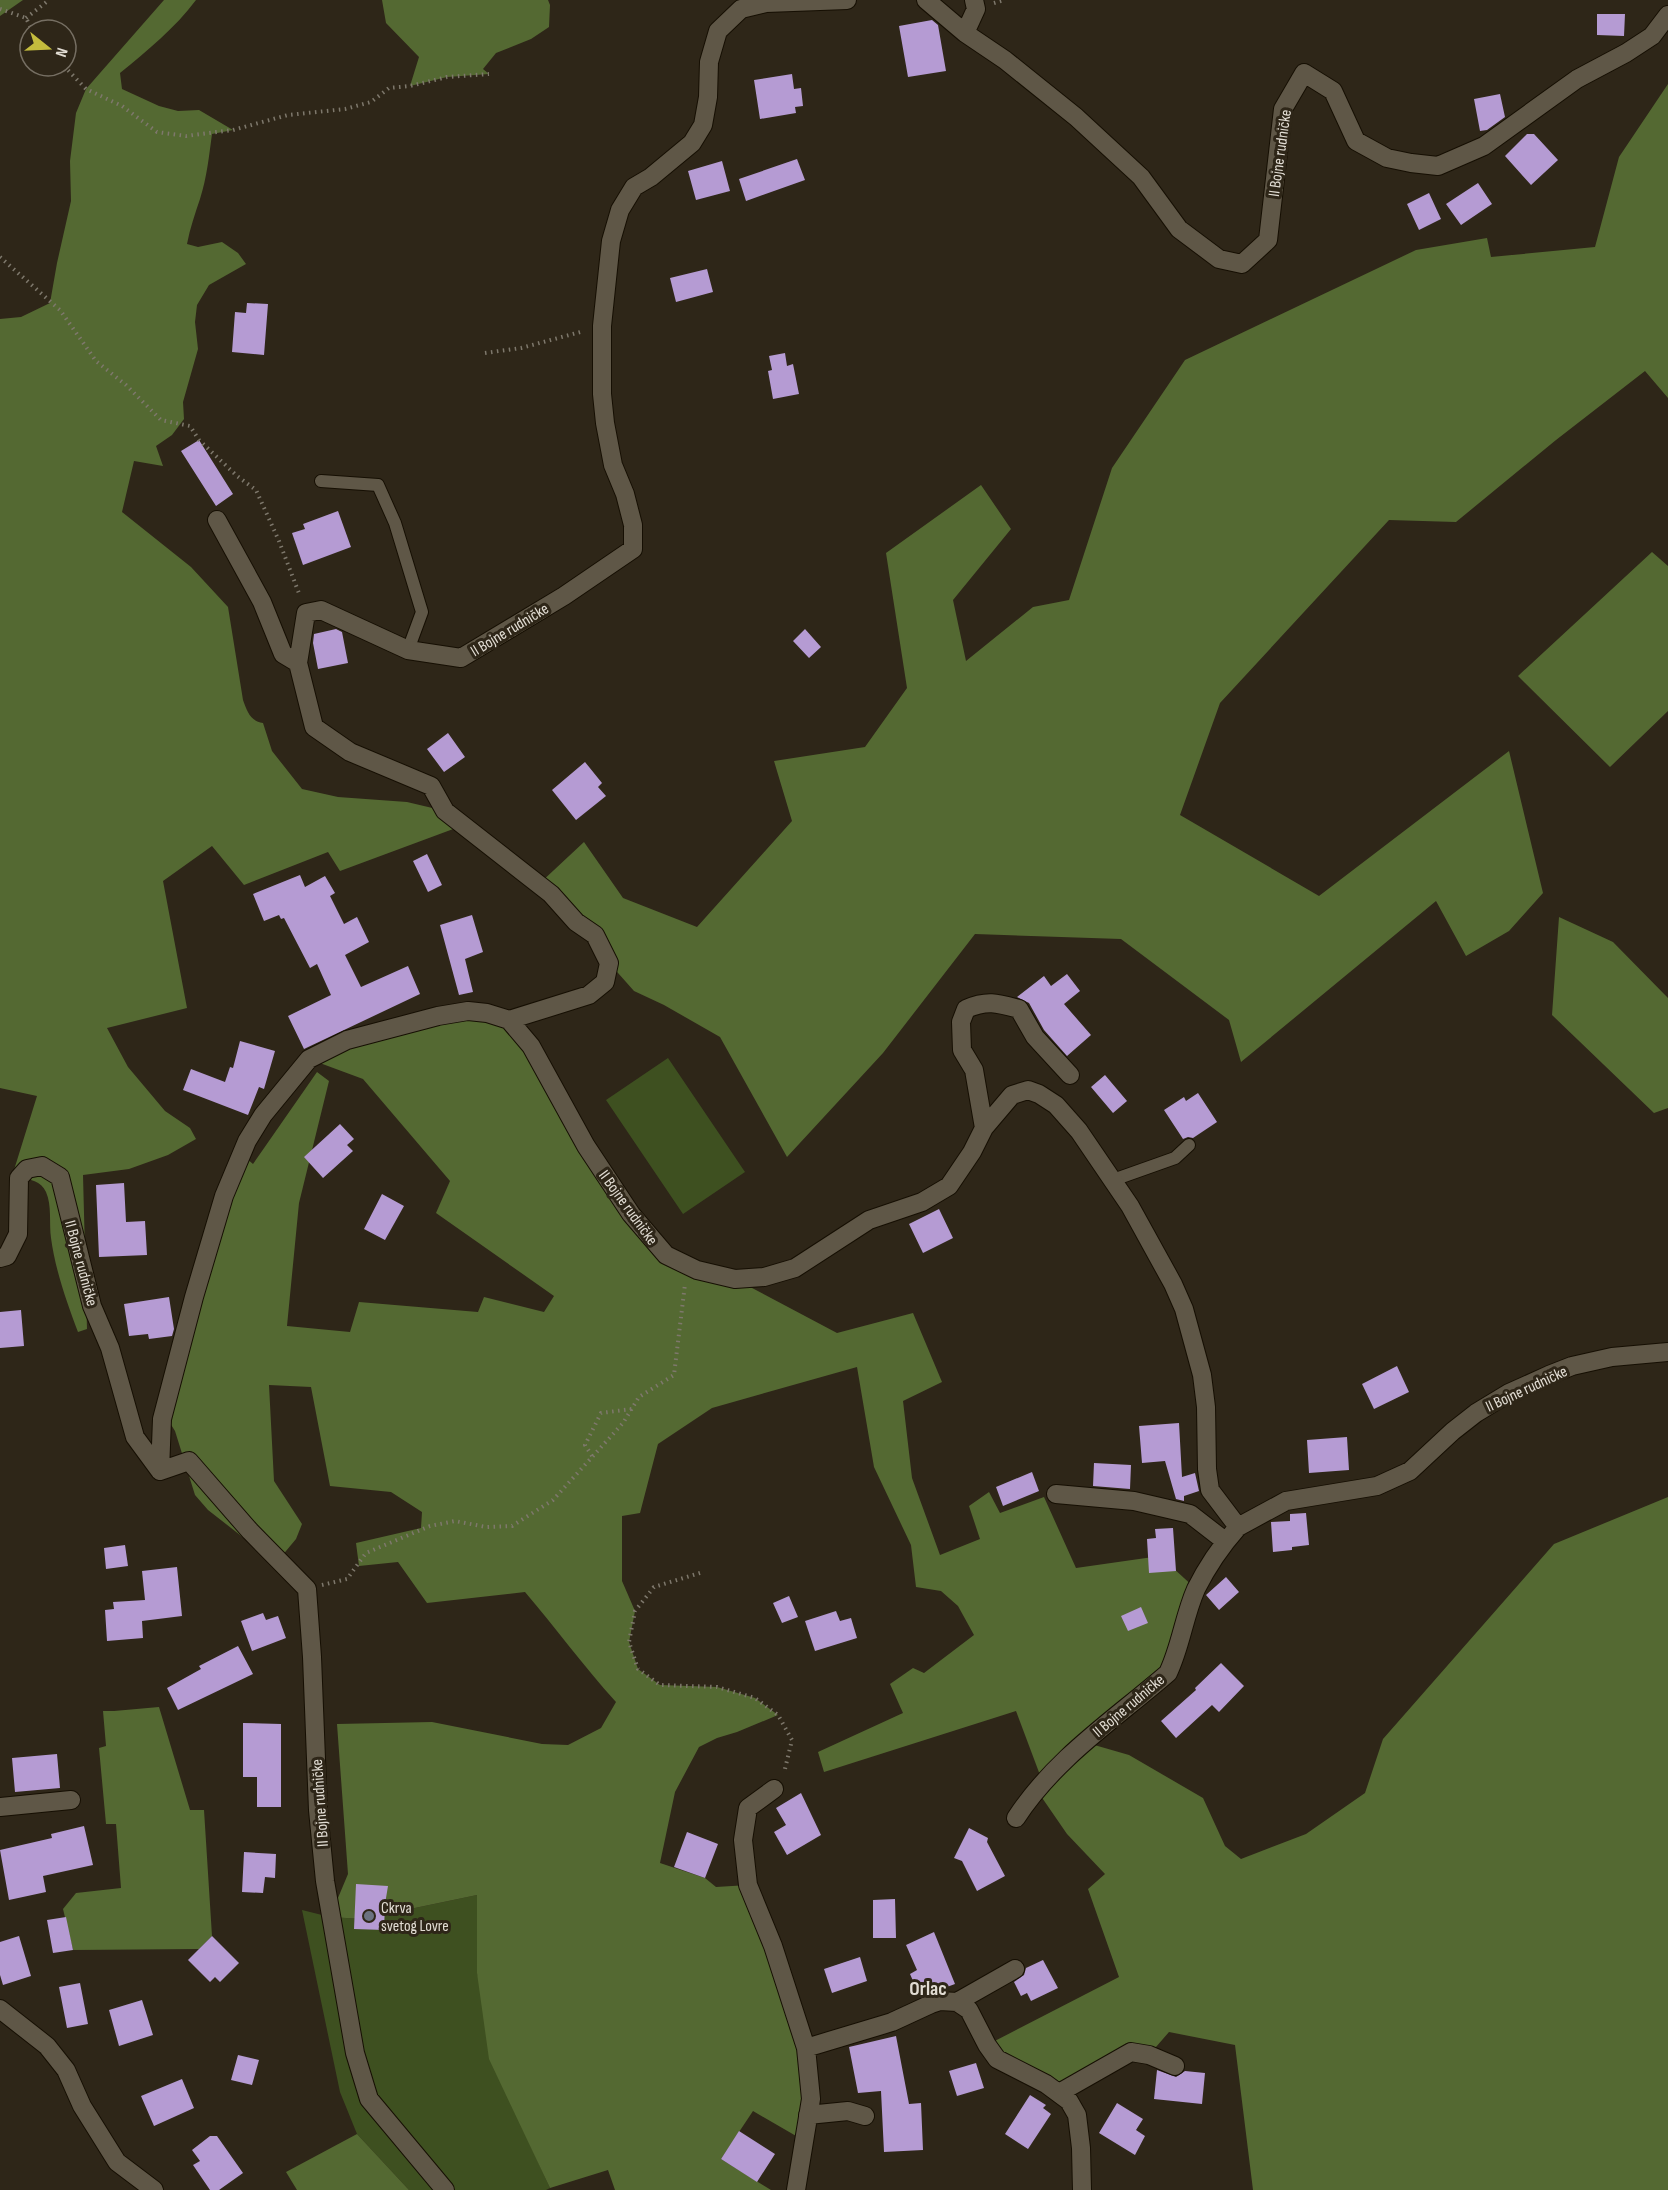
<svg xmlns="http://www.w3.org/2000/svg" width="1668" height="2190" viewBox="0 0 1668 2190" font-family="'Sofia Sans Condensed',sans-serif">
<rect width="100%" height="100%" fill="#2e2618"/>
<path fill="#3e5020" d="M668,1058L745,1172L683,1214L606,1100Z
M477,1895V1973L522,2127L550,2188L546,2190H409L357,2134L340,2092L302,1910L330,1917L362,1919Z"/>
<path fill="#546932" d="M0,0H23L0,16Z
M164,0H196C175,28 147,51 120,73L122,89L159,106L178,111L199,110L233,130L212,134C209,156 207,177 200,199C195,214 190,228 187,244L198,247L222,242L238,253L246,264L209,285L197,305L195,322L198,349L183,402L184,419L172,435L156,446L163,466L134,461L122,512L191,567L228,607L243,700C247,711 250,721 263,723L272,751L302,789L338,797L407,802L445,811L464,825L340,871L328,852L244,885L212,846L163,881L187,1008L107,1028L128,1067L165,1111L190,1128L196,1139L168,1155L129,1169L83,1175L87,1329L78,1332C67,1303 55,1269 51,1238C49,1224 52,1205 46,1192C41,1181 30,1179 19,1178L9,1186L37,1096L0,1088V319L21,317L50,303L57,263L71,201L70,161L76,113L86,89Z
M382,0H548L550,5L549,27L531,39L496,53L483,69L489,74L447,77L410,86L419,57L386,23Z
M1668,84V398L1645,371L1556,440L1456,522L1389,520L1220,703L1180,815L1319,896L1509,751L1543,893L1509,931L1466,956L1436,901L1241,1062L1229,1020L1121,939L975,934L883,1053L787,1157L720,1037L664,1005L634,991L539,884L584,842L623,898L697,927L792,821L774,761L865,747L907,688L886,553L981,485L1011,529L953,600L966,661L1033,607L1069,600L1112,468L1185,360L1416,250L1487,238L1491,257L1595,247L1619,157Z
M1652,552L1668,566V711L1610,767L1518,676Z
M1559,917L1613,942L1668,998V1108L1654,1113L1552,1015Z
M436,1011L504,1019L651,1238L735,1279L837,1333L913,1313L942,1382L903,1401L912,1478L940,1555L980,1539L969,1506L989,1492L1000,1513L1044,1497L1076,1568L1160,1556L1196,1589L1176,1656L1084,1742L1129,1755L1203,1798L1225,1846L1241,1859L1306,1834L1365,1793L1383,1739L1554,1544L1668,1497V2190H1253L1235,2045L1169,2032L1149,2055L1131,2052L1059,2093L987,2045L1119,1977L1088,1889L1105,1874L1067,1834L1036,1789L1043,1783L1016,1711L824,1772L818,1752L903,1713L890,1684L913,1668L924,1673L974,1635L958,1606L941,1591L916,1587L911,1545L874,1467L857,1367L712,1408L658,1444L640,1513L622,1516V1581L635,1611L629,1642L638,1669L660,1685L717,1687L755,1698L778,1715L737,1732L717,1738L699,1747L675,1792L660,1863L705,1878L716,1887L748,1885L806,2048L803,2140L753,2111L721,2159L771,2190H615L608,2170L550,2188L489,2059L477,1973V1895L362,1919L330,1917L348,1874L337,1724L432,1722L542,1744L568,1745L601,1728L616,1702C584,1667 556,1628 525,1592L427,1603L398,1562L359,1566L356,1543L421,1528L422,1512L391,1492L330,1486L311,1387L269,1385L274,1481L302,1524L296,1539L276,1563L208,1510L195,1495L175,1431L158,1404L239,1152L253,1164L317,1072L329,1081L299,1203L287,1326L350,1332L359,1302L478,1312L484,1297L544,1312L554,1296L436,1213L450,1181L363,1079L309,1059Z
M159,1707L190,1810H204L212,1936L199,1949L73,1950L63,1909L76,1893L121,1888L116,1824H106L99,1748L106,1746L103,1711H114Z
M357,2134L409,2190H297L286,2172Z"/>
<path fill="#b59bd3" d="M1597,14H1625L1624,36L1597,35Z
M932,20L938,25L946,71L908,77L899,26Z
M792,74L794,89L801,88L803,106L795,107L796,113L760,119L754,80Z
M1500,94L1505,117L1487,130L1480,131L1474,99Z
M1527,134H1534L1558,160L1531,185L1505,156Z
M797,159L805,180L746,201L739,179Z
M722,161L730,191L696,200L688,171Z
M1478,183L1492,204L1461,225L1446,204Z
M1429,193L1441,219L1419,230L1407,204Z
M707,269L713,292L676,302L670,278Z
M247,303L268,304L264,355L232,352L235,312L246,313Z
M785,353L787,366L793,364L799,394L773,399L768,371L772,370L769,356Z
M199,440L233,494L216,506L181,451Z
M338,511L351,547L303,565L292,533L305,529L303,524Z
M336,629L342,632L348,663L318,669L313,643L314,634Z
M805,629L821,647L809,658L793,641Z
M448,733L465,757L444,772L427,749Z
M585,762L602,783L598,787L606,796L576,820L552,790Z
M427,854L442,885L428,892L413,861Z
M300,875L305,887L325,876L335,893L330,896L344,924L357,917L369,942L345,955L361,987L408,966L420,994L304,1049L288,1016L331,995L317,964L310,968L284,918L281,919L279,915L264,921L253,894Z
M472,915L483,952L465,959L473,992L459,995L440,925Z
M1067,974L1080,991L1064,1004L1091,1035L1067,1056L1044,1030L1029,1003L1017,997L1044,976L1051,986Z
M240,1041L275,1051L264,1089L259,1087L248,1115L183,1090L191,1069L225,1082L230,1067L233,1068Z
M1105,1075L1127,1101L1113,1113L1091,1087Z
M1198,1093L1217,1122L1193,1138L1188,1137L1183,1139L1164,1110L1184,1097L1186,1101Z
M340,1124L354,1139L347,1145L353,1151L323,1178L304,1157Z
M124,1183L126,1222L145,1221L147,1255L99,1257L96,1185Z
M382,1194L404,1206L385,1240L364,1229Z
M939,1209L953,1238L923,1253L909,1224Z
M169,1297L174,1329L172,1336L149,1339L148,1334L129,1336L124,1304Z
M21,1310L24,1346L0,1348V1312Z
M1397,1366L1409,1392L1374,1409L1362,1384Z
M1179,1423L1182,1477L1195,1473L1199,1491L1184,1496V1501L1176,1499L1165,1461L1142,1463L1139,1426Z
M1347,1437L1349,1470L1309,1473L1307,1440Z
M1094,1463L1131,1465L1130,1489L1093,1486Z
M1032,1472L1039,1491L1003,1506L996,1487Z
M1306,1513L1309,1545L1292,1547V1550L1273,1552L1271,1522L1290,1521V1514Z
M1173,1528L1176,1571L1149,1573L1147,1539L1156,1538L1155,1529Z
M125,1545L128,1566L106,1569L104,1548Z
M177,1567L182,1616L142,1621L143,1638L107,1641L105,1610L114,1609L113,1602L145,1600L142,1571Z
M1226,1577L1239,1592L1219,1610L1206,1595Z
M789,1596L798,1617L782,1623L773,1603Z
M1141,1607L1148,1623L1128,1631L1121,1616Z
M836,1611L840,1621L851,1618L857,1638L815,1651L805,1621Z
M263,1613L266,1620L278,1616L286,1638L252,1651L241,1621Z
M238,1646L253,1674L178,1710L167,1688L201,1669L199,1666Z
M1221,1663L1244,1686L1219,1712L1212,1705L1176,1738L1161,1721L1196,1690L1195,1688Z
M243,1723L281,1724V1807H257V1777H243Z
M57,1754L60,1788L15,1792L12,1758Z
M801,1793L821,1835L787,1855L774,1832L786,1825L776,1808Z
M84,1826L93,1865L43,1876L46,1892L9,1900L0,1850L52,1838L51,1834Z
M969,1828L988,1838L987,1842L1005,1876L977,1891L962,1861L954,1858Z
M687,1832L718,1844L705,1878L674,1867Z
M244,1852L276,1854L275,1878L265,1877L263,1893L242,1892Z
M356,1884L388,1886L385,1904L384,1930L354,1929Z
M895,1899L896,1938H873V1900Z
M66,1917L73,1950L53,1953L47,1920Z
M934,1932L955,1984L920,1997L910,1974L917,1970L906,1945Z
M19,1936L31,1976L3,1985L0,1975V1942Z
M212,1936L239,1963L220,1982L215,1977L210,1982L188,1960Z
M860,1957L867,1981L832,1993L824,1969Z
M1043,1960L1058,1988L1031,2001L1027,1993L1021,1996L1014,1982L1024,1975L1026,1968Z
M80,1983L88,2024L67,2028L59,1987Z
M142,2000L153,2035L119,2046L109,2010Z
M896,2036L909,2104L921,2103L923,2150L884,2152L881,2091L858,2093L849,2047Z
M238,2055L259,2060L252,2085L231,2080Z
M976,2063L984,2088L957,2096L949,2071Z
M1157,2070L1176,2077L1185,2071L1205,2073L1202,2104L1154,2099Z
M182,2079L194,2108L154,2126L141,2096Z
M1030,2095L1046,2105L1043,2108L1051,2114L1028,2149L1005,2134Z
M1117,2103L1143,2119L1136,2130L1145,2136L1135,2155L1099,2133Z
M739,2131L775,2154L757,2182L721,2159Z
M210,2136H217L243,2173L219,2190H210L193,2165L200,2161L192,2150Z"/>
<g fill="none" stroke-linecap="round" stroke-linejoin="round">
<defs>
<path id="lane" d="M321,481L378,485L395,523L422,612L408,650
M1113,1180L1175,1158L1189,1145"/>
<path id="street" d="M926,0L965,33L1005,60L1076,117L1141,177L1179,229L1219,259L1242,264L1268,240L1283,109L1304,73L1333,91L1356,141L1387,158L1411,163L1438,166L1484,146L1577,79L1626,53L1652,36L1668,15
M965,33L976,9L974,0
M217,520L262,602L283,654L298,663
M509,1020L589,995L605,982L609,963L595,935L576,922L551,894L445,811L431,786L350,752L314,727L298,663L306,613L321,610L408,650L461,658L564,596L633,549V525L625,494L613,465L605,423L602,394V326L611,241L620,210L634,187L651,177L692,143L703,125L708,97L709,62L718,31L741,9L766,3L847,0
M984,1128L974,1070L962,1050L961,1022L966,1009C987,1000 997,1003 1019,1009L1035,1037L1070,1075
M0,1258L7,1256L18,1234L19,1178L27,1169L42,1166L60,1177L92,1306L110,1348L135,1437L160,1471L162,1419L194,1297L224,1196L247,1141L263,1115L309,1059L347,1040L438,1016L468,1011L487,1013L509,1020L531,1046L586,1146L631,1214L666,1255L697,1270L735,1279L764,1277L795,1268L869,1220L922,1202L949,1186L972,1152L984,1128L1012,1095L1028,1090L1039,1094L1056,1105L1079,1131L1130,1206L1173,1284L1184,1309L1202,1375L1206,1407L1207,1469L1210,1490L1238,1527C1222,1545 1207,1567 1196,1589C1184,1616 1181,1646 1168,1673C1115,1719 1055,1758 1016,1818
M160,1471L189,1461L250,1531L307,1589L312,1657L318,1810L325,1881L355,2053L369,2099L445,2190
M1056,1494L1134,1501L1190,1514L1225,1541
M1238,1527L1286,1501L1377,1486L1410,1471L1453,1431L1476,1413L1509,1393L1549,1375L1572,1366L1612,1357L1668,1352
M774,1789L748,1808L743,1840L748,1885L773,1946L806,2048
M0,1807L71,1800
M957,2002L1015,1969
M0,2009L47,2046L66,2070L82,2106L117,2162L154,2190
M1059,2093L1131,2052L1149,2055L1175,2066
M808,2115L848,2111L865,2116
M796,2190L811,2099L806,2048L892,2022L931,2004L940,2001L957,2002L969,2010L987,2045L997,2059L1046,2084L1069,2101L1077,2115L1081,2148L1082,2190"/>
</defs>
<use href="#lane" stroke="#160f03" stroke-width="14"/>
<use href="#street" stroke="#160f03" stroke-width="20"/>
<path stroke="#7e786c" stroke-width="4" stroke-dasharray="1.5 4.5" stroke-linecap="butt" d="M994,3L1004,0
M0,9L26,18L32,30
M26,18L49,0
M64,66L86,89L122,106L157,132L186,136L233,130L288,115L345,109L371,102L389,88L410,86L447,77L489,74
M0,257L60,310L96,361L126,385L161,420L190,426L199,440L237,476L256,490L279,541L300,596
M485,353L521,348L584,331
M592,1456L585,1445L601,1413L632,1409
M700,1573L654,1587L635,1611L629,1642L638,1669L660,1685L717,1687L755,1698L778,1715L792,1740L784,1773
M322,1585L347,1579L366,1553L430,1526L455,1521L486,1527L512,1526L553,1500L623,1423L639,1397L674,1375L685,1284"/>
<use href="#lane" stroke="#5f5747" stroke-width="12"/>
<use href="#street" stroke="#5f5747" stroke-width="18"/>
</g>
<circle fill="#6b7280" stroke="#2e2618" stroke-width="2" cx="369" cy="1916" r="6"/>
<g text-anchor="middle" stroke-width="6" stroke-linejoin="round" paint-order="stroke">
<g font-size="16" fill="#e2ddd4" stroke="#2e2618">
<text transform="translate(1279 153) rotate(-82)" y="6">II Bojne rudničke</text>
<text transform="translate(509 629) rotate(-31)" y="6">II Bojne rudničke</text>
<text transform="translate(629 1207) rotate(54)" y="6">II Bojne rudničke</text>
<text transform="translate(82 1263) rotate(75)" y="6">II Bojne rudničke</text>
<text transform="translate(1526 1388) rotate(-25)" y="6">II Bojne rudničke</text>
<text transform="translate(1128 1705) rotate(-40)" y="6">II Bojne rudničke</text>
<text transform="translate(319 1803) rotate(-94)" y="6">II Bojne rudničke</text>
</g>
<g font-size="16" fill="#e2ddd4" stroke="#2e2618" text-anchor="start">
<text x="381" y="1913">Ckrva<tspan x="381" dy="18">svetog Lovre</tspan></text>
</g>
<g font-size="20" font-weight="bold" fill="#e2ddd4" stroke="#2e2618">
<text x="928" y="1995">Orlac</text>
</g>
</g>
<g transform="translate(48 48) rotate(108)"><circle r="28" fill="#2e2618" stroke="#766f63" stroke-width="1.5"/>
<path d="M0-4.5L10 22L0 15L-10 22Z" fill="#c4bc3d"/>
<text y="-9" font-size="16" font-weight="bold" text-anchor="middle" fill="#e2ddd4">N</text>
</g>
</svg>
